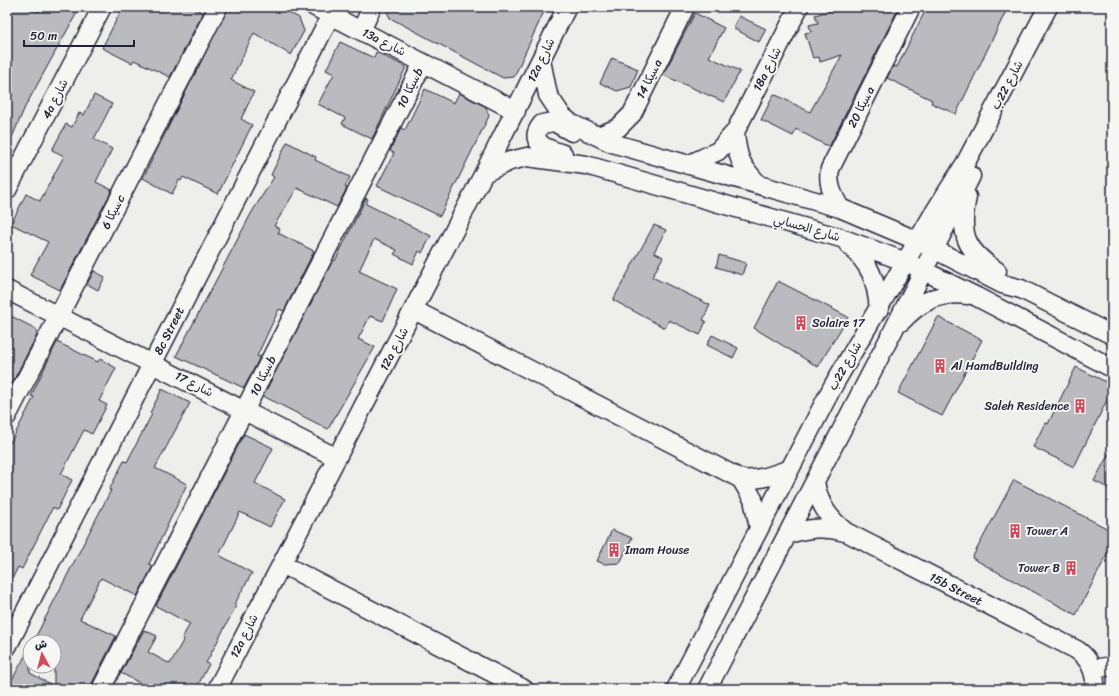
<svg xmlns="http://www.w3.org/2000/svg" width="1119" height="696" viewBox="0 0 1119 696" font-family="Sriracha,'Playpen Sans Arabic',sans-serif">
<rect width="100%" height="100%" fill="#eeeeeb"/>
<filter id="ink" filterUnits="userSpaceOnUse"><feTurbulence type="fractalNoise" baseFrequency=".025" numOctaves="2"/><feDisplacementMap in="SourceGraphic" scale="8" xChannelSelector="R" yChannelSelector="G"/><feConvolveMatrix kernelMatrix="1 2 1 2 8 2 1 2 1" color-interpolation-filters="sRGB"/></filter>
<g filter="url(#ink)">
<path fill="#bbbbbf" stroke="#22223b" d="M7,7H28L39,12L41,7H80L25,107L7,149Z
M123,7H192L203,13L170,77L134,60L132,63L102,48Z
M228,7H279L299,18L304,31L291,55L254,33L231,80L254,92L241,119L252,125L218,194L183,177L181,181L179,180L172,194L143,178Z
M385,7H546L514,77L503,78L390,18Z
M843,7H899L829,147L796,129L793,136L761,120L774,94L810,112L842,55L820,62L819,57L813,58L805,33L811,32L809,25L818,23L815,15Z
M927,7H1008L956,114L931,103L932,100L887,78L893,66L897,67Z
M695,13L724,28L709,57L740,71L724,102L663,75Z
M739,16L766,29L759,42L733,28Z
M340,42L374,58L376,52L406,67L372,139L342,124L345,118L318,104L334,74L326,70Z
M612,58L638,69L631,87L617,91L600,83Z
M425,89L454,103L459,93L486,107L489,116L440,216L377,186L394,153L390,151L401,128L405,130Z
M94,95L112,104L94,139L112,149L96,182L112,190L60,290L30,275L48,242L11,224L26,194L40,201L64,156L52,150L66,124L72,127L79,113L84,115Z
M287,142L316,157L315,160L350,177L345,187L347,188L337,207L297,188L274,226L280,229L278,233L314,251L284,311L279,309L257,356L260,357L244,388L176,356L252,212L274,177L271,175Z
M366,198L368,199L366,204L431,236L422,253L419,251L413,264L394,254L397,250L374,239L359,271L397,289L383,321L370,316L358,339L375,347L328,429L263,396L333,260L335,261Z
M654,225L666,230L654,252L663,257L652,277L710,305L703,320L706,321L700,335L669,320L665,328L613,300Z
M719,255L746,263L742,275L716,267Z
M94,271L105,277L98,290L87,284Z
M778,281L848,317L818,367L754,328Z
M11,316L36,329L37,335L7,393V323Z
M938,317L982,340L942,416L898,393Z
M712,335L738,348L733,358L707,345Z
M57,342L98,362L100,359L116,368L99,401L107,405L92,434L84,430L61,474L72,480L57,510L53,507L22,569L18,567L7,589V440L11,442L34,397L31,396Z
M1076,367L1112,385V390L1074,467L1033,447L1045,423L1048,424Z
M162,389L190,403L155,468L187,484L149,564L153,566L137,596L101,578L80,619L116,636L89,689H7L30,647V673L54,686V642H33L111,490H109L124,461L127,462L152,414L150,413Z
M244,434L273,448L255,483L285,499L270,527L240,512L219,555L252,573L234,605L236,606L206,663L209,664L196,689H151L121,673L144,630L157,636L148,652L170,664L184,639L182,638L190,624L156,606Z
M1112,448V490L1094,481Z
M1014,480L1112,531V545L1076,615L972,558Z
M612,530L632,538L620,563L604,564L597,561Z"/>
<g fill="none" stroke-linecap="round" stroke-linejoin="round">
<defs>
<path id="minor" d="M315,7L516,111
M361,31L372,7
M541,60L548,95L562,116L572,124L612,143L840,208L918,241L1002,284L1021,289L1112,335
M735,132C737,158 741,166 759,185
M598,136L618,128L632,114L685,7
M563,154C548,149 526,143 542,124L554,122L572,132
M688,165L718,151L735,132L799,7
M484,173L510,161L527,157L586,165L841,238L906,262L977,297L1112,368
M7,190L102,7
M967,197C959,234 965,250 997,271
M840,208C833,195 827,185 830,169L911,7
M848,244C871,265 876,279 879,309
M7,290L337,458
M414,310L741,479C759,481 773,475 790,469
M901,322C919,302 940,291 968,295
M7,416L218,7
M741,479L753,499L759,528
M815,482C819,504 828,518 846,532L1077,650C1090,659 1096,673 1095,689
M787,535C807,528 824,526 845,532
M282,564L524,689
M7,647L331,15
M1093,669L1112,666
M101,689L423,63
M217,689L484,173L567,7
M676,689L833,386L932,216L966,162L1048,7
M707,689L893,331L971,176"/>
</defs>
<use href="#minor" stroke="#22223b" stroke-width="21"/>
<use href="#minor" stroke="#f6f6f2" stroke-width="18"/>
</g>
</g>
<defs>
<symbol id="building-bare" viewBox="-9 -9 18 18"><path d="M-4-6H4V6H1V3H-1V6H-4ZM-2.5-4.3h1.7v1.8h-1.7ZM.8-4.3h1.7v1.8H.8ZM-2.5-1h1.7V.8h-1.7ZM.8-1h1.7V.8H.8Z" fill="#d1495b" stroke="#f6f6f2" stroke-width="2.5" paint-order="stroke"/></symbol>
</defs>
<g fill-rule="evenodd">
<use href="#building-bare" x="791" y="313" width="20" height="20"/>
<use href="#building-bare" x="930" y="356" width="20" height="20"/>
<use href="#building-bare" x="1070" y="396" width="20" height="20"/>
<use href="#building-bare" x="1005" y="521" width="20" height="20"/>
<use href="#building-bare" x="604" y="540" width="20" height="20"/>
<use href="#building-bare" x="1061" y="558" width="20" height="20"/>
</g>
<g text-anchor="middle" stroke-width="4" stroke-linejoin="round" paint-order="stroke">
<g font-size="12" fill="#22223b" stroke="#f6f6f2">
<text transform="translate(384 42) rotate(27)" y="4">13a شارع</text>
<text transform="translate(541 60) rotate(-64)" y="4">12a شارع</text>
<text transform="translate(767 69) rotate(-63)" y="4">18a شارع</text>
<text transform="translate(649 79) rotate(-63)" y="4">سيكا 14a</text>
<text transform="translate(1007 85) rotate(-62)" y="4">شارع 22ب</text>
<text transform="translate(410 88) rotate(-63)" y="4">سيكا 10b</text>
<text transform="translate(55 99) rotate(-63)" y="4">4a شارع</text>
<text transform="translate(861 107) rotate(-63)" y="4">سيكا 20a</text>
<text transform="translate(113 212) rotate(-63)" y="4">سيكا 6c</text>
<text transform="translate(807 228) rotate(16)" y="4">شارع الحسابي</text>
<text transform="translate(169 331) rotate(-63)" y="4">8c Street</text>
<text transform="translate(394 349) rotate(-62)" y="4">12a شارع</text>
<text transform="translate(845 366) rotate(-60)" y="4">شارع 22ب</text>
<text transform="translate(263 376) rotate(-63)" y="4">سيكا 10b</text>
<text transform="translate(194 384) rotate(27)" y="4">شارع 17</text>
<text transform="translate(956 589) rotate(27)" y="4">15b Street</text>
<text transform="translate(244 636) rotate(-63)" y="4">12a شارع</text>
</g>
<g font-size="12" fill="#22223b" stroke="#f6f6f2" text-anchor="start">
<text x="812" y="327">Solaire 17</text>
<text x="951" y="370">Al HamdBuilding</text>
<text x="1069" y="410" text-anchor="end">Saleh Residence</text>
<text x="1026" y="535">Tower A</text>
<text x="625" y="554">Imam House</text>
<text x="1060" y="572" text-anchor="end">Tower B</text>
</g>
</g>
<rect width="1119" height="696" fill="none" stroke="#f6f6f2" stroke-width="24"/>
<rect x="12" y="12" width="1095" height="672" fill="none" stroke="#22223b" stroke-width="1.5" filter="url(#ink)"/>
<g transform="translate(42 654) rotate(353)"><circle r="19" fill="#f6f6f2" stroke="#a1a1a9"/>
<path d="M0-3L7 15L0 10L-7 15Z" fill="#d1495b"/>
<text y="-6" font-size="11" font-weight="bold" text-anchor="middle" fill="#22223b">ش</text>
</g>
<path d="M24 40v6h110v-6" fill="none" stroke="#22223b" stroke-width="2"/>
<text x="30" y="40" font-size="12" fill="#22223b" stroke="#f6f6f2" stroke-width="3" paint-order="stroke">50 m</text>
</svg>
